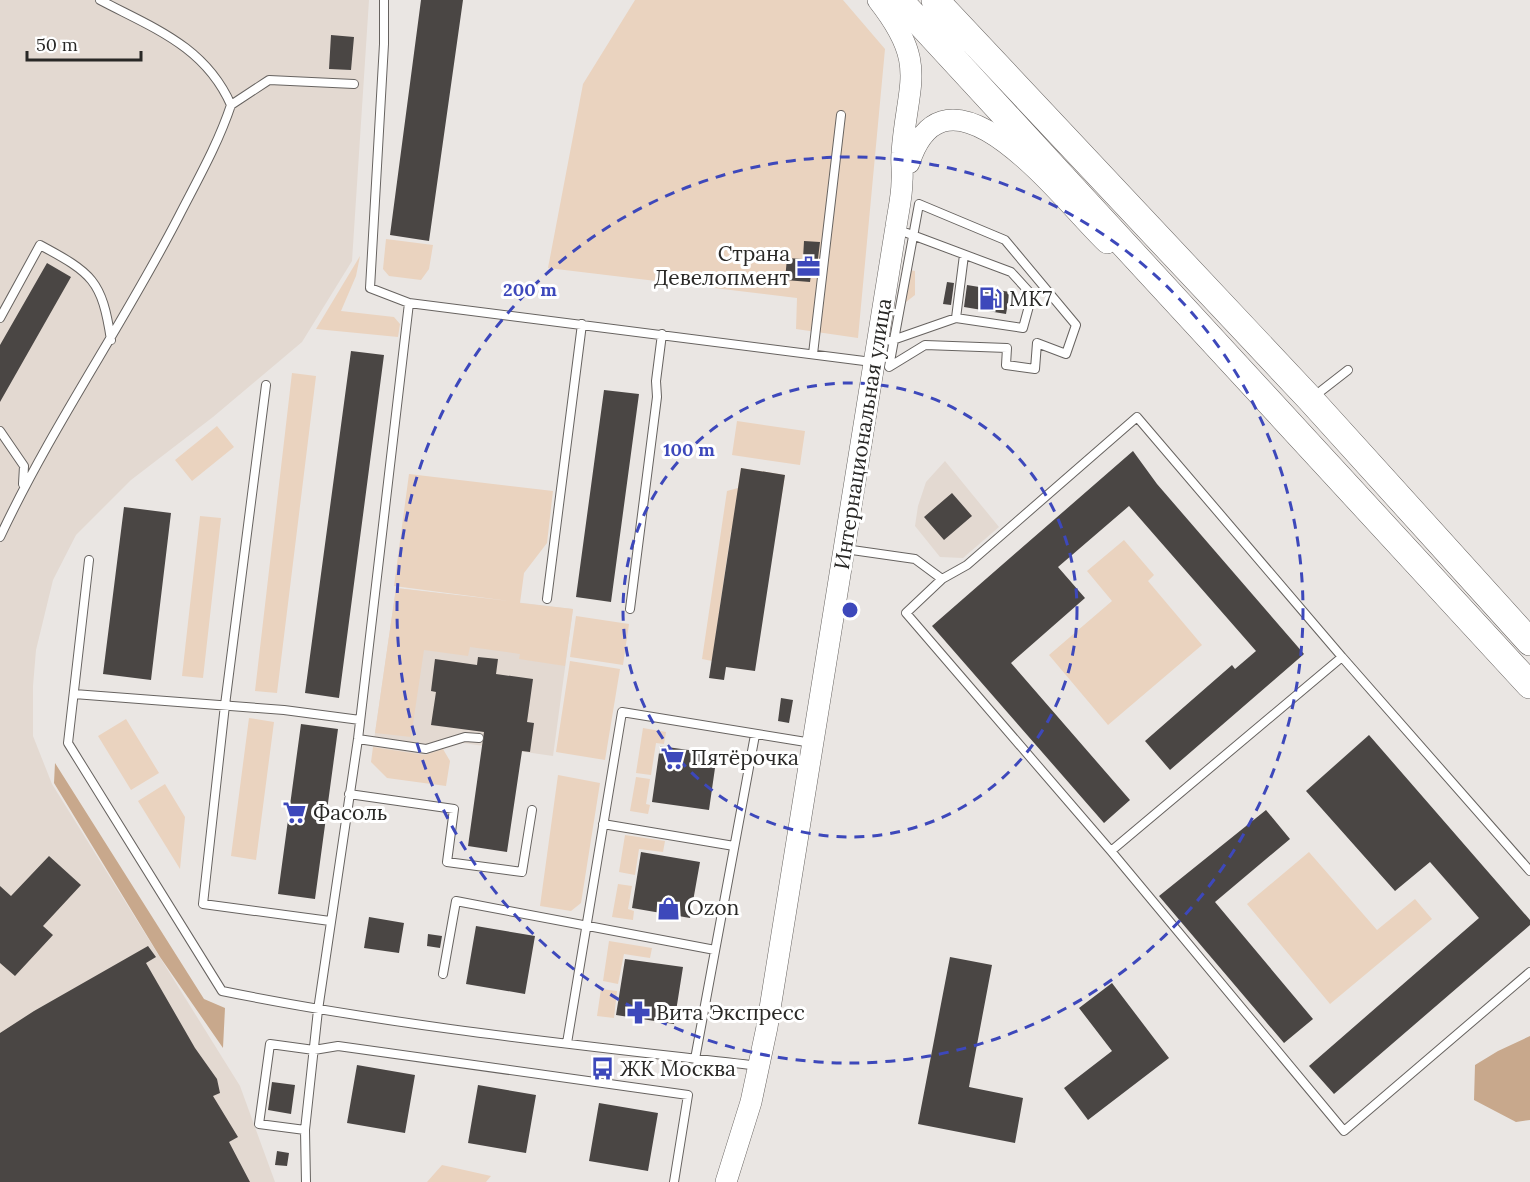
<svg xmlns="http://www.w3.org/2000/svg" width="1530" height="1182" viewBox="0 0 1530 1182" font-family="Lora,serif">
<rect width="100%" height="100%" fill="#eae6e3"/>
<path fill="#e3d9d1" d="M0,0H369L352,261L302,342L213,417L131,480L76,535L53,580L36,650L33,686V736L52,784L240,1086L275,1182H0Z
M945,461L999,527L963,558L940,557L915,526L918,506L926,482Z
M396,588L573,609L553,756L463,743L425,755L373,747Z"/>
<path fill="#ead3bf" d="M635,0H843L885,49L858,338L796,329L797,298L548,268L583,84Z
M386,239L433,245L429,269L421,280L389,276L383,269Z
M360,256L356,276L341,311L394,317L400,324L398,337L316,329Z
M909,270L915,271V295L906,302L903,299Z
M292,373L316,376L277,693L255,691Z
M737,421L805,431L800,465L732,455Z
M217,426L234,447L192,481L175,460Z
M741,468L785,475L775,537L731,531L712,661L702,659L727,491L738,488Z
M409,474L553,491L547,543L524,573L520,603L573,609L565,666L519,659L520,654L470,647L468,656L424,650L411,737L375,733L396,588L509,601L394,586Z
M200,516L221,518L203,678L182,676Z
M1124,540L1154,575L1148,581L1202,645L1108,725L1049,655L1112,601L1087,571Z
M576,616L629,624L623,665L570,657Z
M570,661L620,669L605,760L556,752Z
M249,718L274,722L256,860L231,856Z
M126,719L159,773L131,790L98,736Z
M643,728L666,732L664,744L656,743L651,775L636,773Z
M373,747L425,755L443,749L450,761L446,786L387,778L371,762Z
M558,775L600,783L581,903L571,911L540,906Z
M636,777L650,779L646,804L650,805L648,814L630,811Z
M165,784L185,817L180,869L138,801Z
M625,835L665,841L663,852L639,849L635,875L619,872Z
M1309,852L1377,930L1415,899L1432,919L1330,1004L1247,904Z
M618,884L632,886L628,909L634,911L633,920L612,917Z
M609,941L652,948L650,958L624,954L618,984L603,981Z
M601,989L617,991L614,1018L597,1016Z
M442,1165L491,1176L486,1182H427Z"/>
<path fill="#c8a88c" d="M55,763L204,999L225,1008L223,1048L160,957L54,783Z
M1530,1036V1120L1516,1122L1474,1100L1475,1065L1498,1051Z"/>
<path fill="#4a4644" d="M421,0H463L429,241L390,235Z
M331,35L354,37L351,70L329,69Z
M804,241L820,242L817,267H812L810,282L785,280L787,258L803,259Z
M47,263L71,277L0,402V345Z
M947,282L954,283L951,305L943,304Z
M967,285L1010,292L1006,314L964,307Z
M351,351L384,355L339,698L305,693Z
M604,390L639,394L611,602L576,597Z
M1133,451L1157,484L1304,654L1170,770L1145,741L1232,665L1235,669L1256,651L1129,506L1058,567L1085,598L1011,663L1130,800L1104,823L932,626Z
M741,468L785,475L755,671L726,667L724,680L709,678Z
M952,493L972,516L944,540L924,517Z
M124,507L171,513L151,680L103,674Z
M478,657L498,659L496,674L533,679L527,722L534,723L530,752L522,751L507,852L468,846L484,732L431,725L436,692L431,691L435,659L477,665Z
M781,698L793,700L789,723L778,721Z
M301,724L338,729L315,899L278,894Z
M1369,735L1530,920V925L1334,1094L1309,1066L1479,918L1430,862L1395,891L1306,791Z
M660,746L717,754L709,810L652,802Z
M1266,810L1290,839L1215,902L1313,1019L1284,1043L1159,896Z
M641,852L700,862L690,918L632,908Z
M49,856L81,885L43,926L53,935L15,976L0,963V886L11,896Z
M369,917L404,923L399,953L364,948Z
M476,926L535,936L525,994L466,984Z
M428,934L442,936L440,948L427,946Z
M148,946L156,957L146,963L195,1048L217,1079L220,1093L213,1096L238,1137L229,1142L250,1182H0V1033L34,1011Z
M950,957L992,965L969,1087L1023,1098L1015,1143L918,1124Z
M625,959L683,967L674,1024L616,1015Z
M1112,983L1169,1058L1088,1120L1064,1088L1112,1051L1079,1008Z
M357,1065L415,1075L405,1133L347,1123Z
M272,1082L295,1085L291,1114L268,1110Z
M478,1085L536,1095L526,1153L468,1143Z
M599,1103L658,1113L648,1171L589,1161Z
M277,1151L289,1153L287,1166L275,1165Z"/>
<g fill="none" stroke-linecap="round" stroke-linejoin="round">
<defs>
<path id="service" d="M384,0V44L370,288L409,303L872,362
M231,105L269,80L354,84
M919,204L1005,240L1076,325L1066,354L1037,343L1035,369L1006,365L1007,348L925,345L889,367Z
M907,233L1011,272L1032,295L1023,328L956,318
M0,318L40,245C92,273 102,280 111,340
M890,341L956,318L964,255
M813,354L841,115
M266,385L225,705L203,904L330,921
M1312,398L1348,370
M0,431L24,466L23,484
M0,537C52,426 123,325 179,216C198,179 218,144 231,105C205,46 153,28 100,0
M845,549L915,559L942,579L906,613L1111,851L1344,1131L1530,972
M89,560L68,743L222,991C399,1027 579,1045 759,1066
M942,579L967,565L1137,417L1342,657L1111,851
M547,599L582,324
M630,609L657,397L656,381L662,334
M1342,657L1530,871
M74,694L284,710L360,720
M358,739L426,749L465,737L479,738
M349,794L454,809L447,862L522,872L532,810
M603,824L734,846
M443,974L456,901L715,950
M567,1043L622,712L812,743
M695,1059L755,735
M305,1130L259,1124L270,1044L314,1050L338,1046L688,1095L674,1182
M306,1182L305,1130L318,1010L358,739L409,303"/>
<path id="tertiary" d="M909,163C948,44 1066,205 1107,243
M726,1182L751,1102L767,1027L896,227C898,212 902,197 902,181C903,172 901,163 902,153C907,82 929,65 878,0"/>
<path id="trunk" d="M899,0L1530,685
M935,0L1310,399L1530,642"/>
</defs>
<use href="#service" stroke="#676360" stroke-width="10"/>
<use href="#tertiary" stroke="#676360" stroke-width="22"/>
<use href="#trunk" stroke="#676360" stroke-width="28"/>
<use href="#service" stroke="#fff" stroke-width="8"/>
<use href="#tertiary" stroke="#fff" stroke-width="21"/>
<use href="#trunk" stroke="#fff" stroke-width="27"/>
</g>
<g fill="none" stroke="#3d48bb" stroke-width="3" stroke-dasharray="10 8">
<circle cx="850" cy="610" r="227"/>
<circle cx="850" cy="610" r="453"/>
</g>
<defs>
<symbol id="office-bare" viewBox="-9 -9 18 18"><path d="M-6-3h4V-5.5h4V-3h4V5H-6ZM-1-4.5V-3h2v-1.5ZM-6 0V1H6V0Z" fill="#3d48bb" stroke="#fff" stroke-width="2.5" paint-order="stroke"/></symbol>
<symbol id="fuel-bare" viewBox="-9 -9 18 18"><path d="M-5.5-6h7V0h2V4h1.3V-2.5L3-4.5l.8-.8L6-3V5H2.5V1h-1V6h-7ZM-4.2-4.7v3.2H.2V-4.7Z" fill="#3d48bb" stroke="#fff" stroke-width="2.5" paint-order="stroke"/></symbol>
<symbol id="supermarket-bare" viewBox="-9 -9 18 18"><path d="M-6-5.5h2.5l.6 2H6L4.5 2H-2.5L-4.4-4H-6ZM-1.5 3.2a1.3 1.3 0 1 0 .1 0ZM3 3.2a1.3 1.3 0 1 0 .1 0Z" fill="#3d48bb" stroke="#fff" stroke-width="2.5" paint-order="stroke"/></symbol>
<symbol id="shop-bare" viewBox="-9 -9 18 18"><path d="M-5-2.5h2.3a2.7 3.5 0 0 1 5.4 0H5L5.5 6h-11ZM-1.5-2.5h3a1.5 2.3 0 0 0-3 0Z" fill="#3d48bb" stroke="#fff" stroke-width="2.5" paint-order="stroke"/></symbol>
<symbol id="pharmacy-bare" viewBox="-9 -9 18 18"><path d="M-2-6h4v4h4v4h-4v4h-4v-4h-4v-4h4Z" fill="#3d48bb" stroke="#fff" stroke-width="2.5" paint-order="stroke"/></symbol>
<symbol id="bus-bare" viewBox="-9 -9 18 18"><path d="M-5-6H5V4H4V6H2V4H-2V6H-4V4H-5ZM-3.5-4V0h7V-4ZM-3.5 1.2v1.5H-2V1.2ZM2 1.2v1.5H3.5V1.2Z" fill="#3d48bb" stroke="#fff" stroke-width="2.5" paint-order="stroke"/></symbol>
</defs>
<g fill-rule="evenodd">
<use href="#office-bare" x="792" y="250" width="33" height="33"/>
<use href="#fuel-bare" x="974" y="282" width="33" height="33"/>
<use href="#supermarket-bare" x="656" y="742" width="33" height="33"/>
<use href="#supermarket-bare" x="278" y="796" width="33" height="33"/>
<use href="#shop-bare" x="652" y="892" width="33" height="33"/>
<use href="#pharmacy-bare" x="622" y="996" width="33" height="33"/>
<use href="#bus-bare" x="586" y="1052" width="33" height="33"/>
</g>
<g text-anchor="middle" stroke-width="6" stroke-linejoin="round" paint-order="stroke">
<g font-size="21" fill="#292826" stroke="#fff" text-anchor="start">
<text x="790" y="261" text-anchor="end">Страна<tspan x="790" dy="24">Девелопмент</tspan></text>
<text x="1009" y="306">МК7</text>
<text x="691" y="765">Пятёрочка</text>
<text x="313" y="820">Фасоль</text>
<text x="687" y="915">Ozon</text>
<text x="656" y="1020">Вита Экспресс</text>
<text x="620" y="1076">ЖК Москва</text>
</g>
<g font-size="21" fill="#292826" stroke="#fff">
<text transform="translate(863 434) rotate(-81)" y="7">Интернациональная улица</text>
</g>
</g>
<circle cx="850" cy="610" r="9" fill="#3d48bb" stroke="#fff" stroke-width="3"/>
<g font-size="18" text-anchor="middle" font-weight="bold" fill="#3d48bb" stroke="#fff" stroke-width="6" stroke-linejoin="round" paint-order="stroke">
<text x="530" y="296">200 m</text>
<text x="689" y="456">100 m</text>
</g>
<path d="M27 51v9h114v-9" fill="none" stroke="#292826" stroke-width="3"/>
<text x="36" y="51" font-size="18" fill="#292826" stroke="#ffffff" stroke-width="4.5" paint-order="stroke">50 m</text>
</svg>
